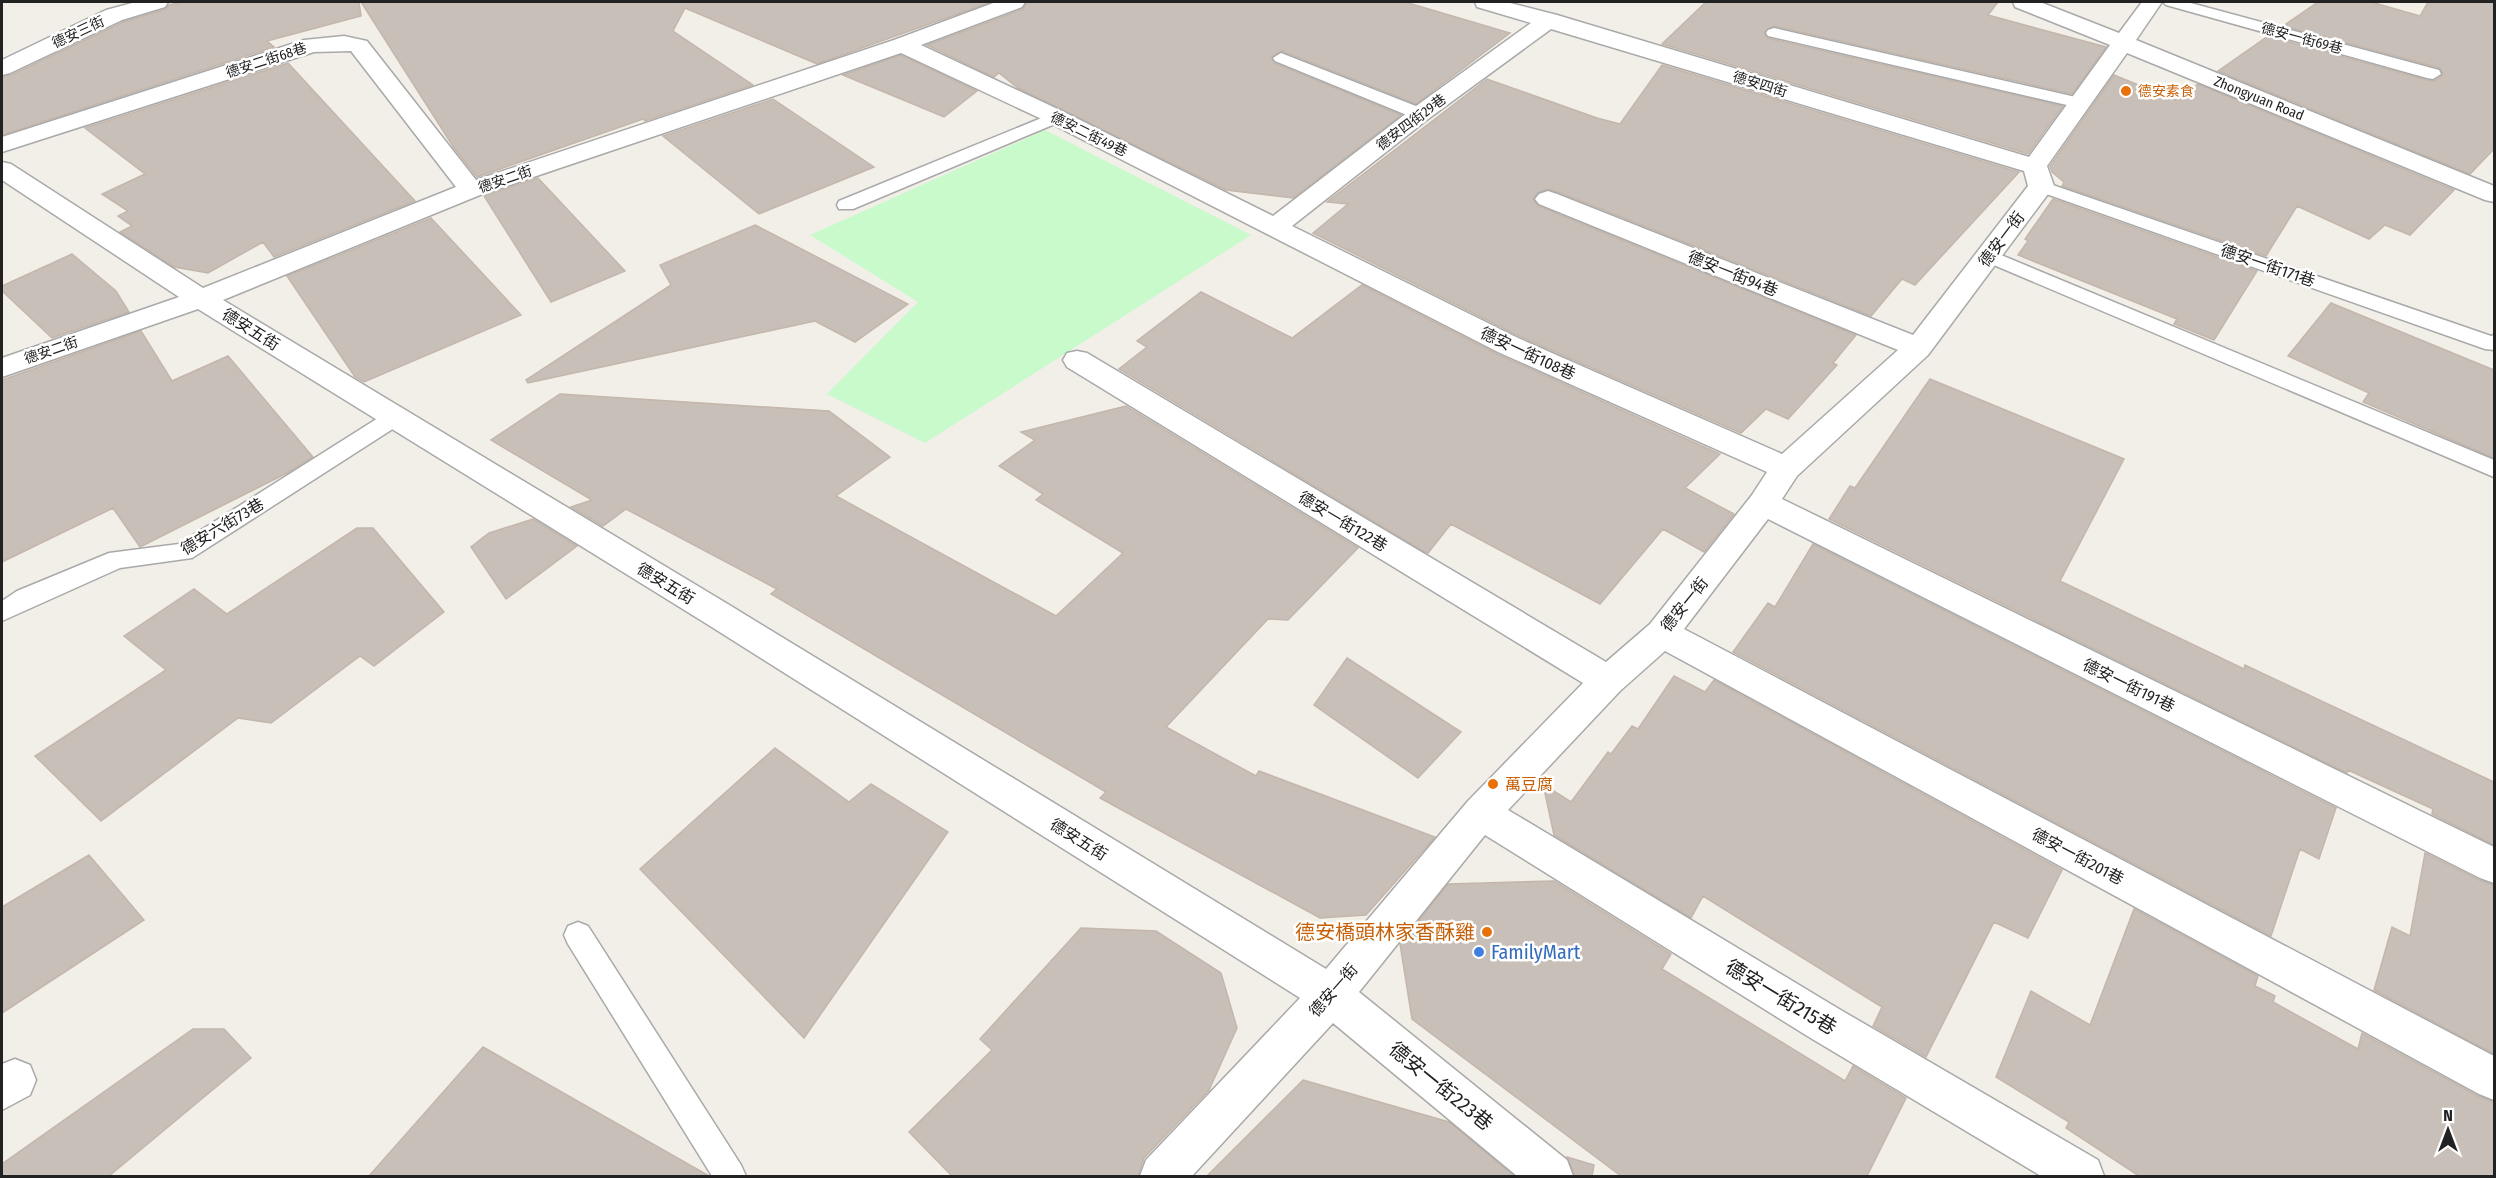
<svg xmlns="http://www.w3.org/2000/svg" width="2496" height="1178" viewBox="0 0 2496 1178" font-family="'Fira Sans Condensed','Noto Sans TC',sans-serif">
<rect width="100%" height="100%" fill="#f2efe9"/>
<path fill="#c8facc" d="M1045,130L1251,235L925,443L827,394L918,302L810,235Z"/>
<path fill="#c7bfb8" stroke="#c4b6ab" stroke-width="1.5" d="M182,2H359L361,16L267,41L274,47L2,135V77L11,75L123,22L166,9L169,5Z
M361,2H991L817,64L685,8L673,31L753,85L645,121L643,119L477,177L454,148Z
M1027,2H1405L1510,33L1416,104L1282,51L1272,56L1274,63L1401,115L1293,198L1226,190L1018,88L999,73L994,77L927,45L1023,9Z
M1706,2H1998L1988,15L2106,47L2072,94L1774,26L1764,32L1767,38L2063,106L2028,154L1662,44Z
M2318,2H2371L2420,16L2428,2H2494V149L2470,174L2218,71L2268,36L2427,80L2434,81L2443,75L2440,68L2283,26Z
M901,55L977,91L944,117L843,75Z
M288,63L415,201L274,257L263,242L208,273L174,267L120,232L132,226L118,216L128,211L102,194L145,174L85,128Z
M1662,65L2019,172L1915,285L1902,279L1871,316L1558,192L1547,189L1537,193L1533,199L1538,206L1856,335L1833,363L1837,365L1788,419L1766,409L1741,433L1519,336L1313,233L1348,204L1327,202L1487,79L1597,118L1620,124Z
M2114,75L2175,100L2198,84L2454,190L2410,235L2385,225L2369,239L2297,206L2266,256L2062,186L2064,182L2052,172L2050,166Z
M773,99L874,167L759,214L663,136Z
M538,178L625,271L551,302L484,196Z
M2053,199L2257,271L2214,340L2174,324L2177,319L2018,255L2028,241L2025,239Z
M431,218L521,315L364,382L355,377L287,276Z
M755,225L908,304L855,342L815,321L528,383L526,380L671,285L660,265Z
M72,254L116,291L129,312L52,338L2,291V286Z
M1362,285L1497,354L1720,454L1685,488L1734,514L1704,552L1663,529L1600,604L1451,524L1428,553L1425,552L1119,369L1147,347L1137,341L1201,292L1292,338Z
M2331,303L2494,370V458L2363,402L2369,393L2288,356Z
M141,331L172,381L228,356L313,457L287,473L140,547L113,508L2,562V380Z
M1930,379L2124,459L2060,581L2244,669L2245,665L2494,782V845L2432,814L2433,809L2348,770L2347,773L1829,519L1850,486L1855,488Z
M560,394L829,411L890,457L836,496L1056,616L1123,553L1036,500L1043,494L999,466L1035,440L1021,432L1126,406L1358,548L1288,620L1268,619L1166,727L1256,776L1259,771L1435,837L1366,915L1320,918L1100,798L1106,792L771,594L777,589L626,509L603,526L571,507L592,500L491,440Z
M533,519L577,546L506,599L471,547L489,533Z
M357,528H373L444,612L374,666L360,656L271,723L238,718L101,821L35,756L166,670L124,636L194,589L227,614Z
M1813,544L2336,808L2319,859L2300,849L2271,936L1733,652L1768,603L1775,607Z
M1347,658L1461,732L1418,778L1314,705Z
M1674,676L1705,692L1714,680L2062,870L2028,938L1994,922L1926,1057L1873,1026L1882,1007L1703,896L1691,918L1554,835L1543,784L1571,802L1608,752L1611,754L1632,726L1638,729Z
M775,748L849,802L871,784L948,832L804,1038L640,869Z
M2425,853L2479,880L2494,885V1054L2374,990L2392,927L2410,936Z
M89,855L144,920L2,1013V907Z
M1554,881L1671,954L1662,969L1845,1081L1853,1066L1906,1098L1867,1176H1621L1412,1019L1400,944L1448,884Z
M2134,909L2258,976L2255,986L2275,996L2273,1002L2358,1049L2362,1033L2478,1096L2494,1102V1176H2139L2066,1128L2069,1122L1996,1077L2031,991L2090,1025Z
M1081,928L1156,931L1221,973L1237,1028L1209,1090L1144,1158L1138,1176H952L909,1132L992,1050L980,1039Z
M193,1029H224L251,1058L109,1176H2V1164Z
M483,1047L709,1176H710H369Z
M1303,1080L1449,1122L1514,1176H1207Z
M1567,1157L1594,1165L1592,1176H1575Z"/>
<g fill="none" stroke-linecap="round" stroke-linejoin="round">
<defs>
<path id="service" d="M2163,2H2187L2439,70L2441,74L2433,79L2427,78L2166,5Z
M1774,28L2080,98L2086,99L2088,103L2086,107L2080,108L1768,36L1766,33L1768,30Z
M1281,53L1426,110L1429,114L1426,118H1414L1275,61L1273,58Z
M1056,112L1062,113L1065,117L1062,121L853,209H839L837,205L839,201Z
M2041,181L2491,336L2494,335V350L2485,349L2035,190L2032,186L2035,182Z
M1989,250L2494,460V477L1982,260L1979,256L1982,252Z
M394,411L402,413L405,418L402,423L192,558L120,568L2,621V601L17,591L109,553L179,544L386,413Z
M578,922L588,926L741,1165L746,1176H712L568,944L564,935L568,926Z"/>
<path id="minor" d="M136,2H168L165,7L122,20L10,73L2,75V60L106,10Z
M996,2H1025L1022,7L921,45L1064,112L1273,216L1412,109L1531,23L1477,7L1475,2H1506L1557,15L2029,157L2110,45L2015,7L2013,2H2040L2119,33L2142,2H2162L2136,40L2494,186V202L2485,200L2127,53L2047,166L2054,186L1928,355L1797,476L1782,499L2494,847V883L2480,878L1768,519L1684,629L2494,1056V1100L2479,1094L1665,651L1620,691L1508,810L1839,1009L2098,1160L2104,1176H2041L1809,1037L1485,835L1359,992L1567,1160L1573,1176H1517L1333,1023L1192,1176H1140L1146,1160L1300,998L707,624L198,309L2,377V358L179,297L2,180V162L11,164L203,288L456,187L351,51L314,52L2,152V137L304,40L344,36L367,41L476,180L894,40ZM1551,29L2024,171L2028,186L1913,335L1557,194L1548,191L1539,194L1535,199L1539,204L1898,350L1782,454L1518,338L1292,226L1428,119ZM901,53L1048,122L1498,352L1767,472L1752,495L1650,624L1606,662L1087,353L1077,351L1067,353L1063,360L1067,367L1583,683L1468,801L1326,969L731,606L223,300L480,195Z
M15,1059L30,1065L36,1080L30,1095L2,1110V1064Z"/>
</defs>
<use href="#service" stroke="#a9a9a9" stroke-width="3"/>
<use href="#minor" stroke="#a9a9a9" stroke-width="3"/>
<use href="#service" fill="#fff" fill-rule="evenodd"/>
<use href="#minor" fill="#fff" fill-rule="evenodd"/>
</g>
<g fill="#e8710a" stroke="#fff" stroke-width="2">
<circle cx="2126" cy="91" r="6"/>
<circle cx="1493" cy="784" r="6"/>
<circle cx="1487" cy="932" r="6"/>
</g>
<circle fill="#3f7fe0" stroke="#fff" stroke-width="2" cx="1479" cy="952" r="6"/>
<g text-anchor="middle" stroke-width="5" stroke-linejoin="round" paint-order="stroke">
<g font-size="14" fill="#222" stroke="#fff">
<text transform="translate(78 32) rotate(-25)" y="5">德安三街</text>
<text transform="translate(2302 38) rotate(15)" y="5">德安一街69巷</text>
<text transform="translate(266 60) rotate(-18)" y="5">德安二街68巷</text>
<text transform="translate(1760 84) rotate(17)" y="5">德安四街</text>
<text transform="translate(2259 98) rotate(22)" y="5">Zhongyuan Road</text>
<text transform="translate(1411 122) rotate(-37)" y="5">德安四街29巷</text>
<text transform="translate(1089 134) rotate(26)" y="5">德安二街49巷</text>
<text transform="translate(505 179) rotate(-19)" y="5">德安二街</text>
<text transform="translate(51 350) rotate(-19)" y="5">德安二街</text>
</g>
<g font-size="14" fill="#c56008" stroke="#fff" text-anchor="start">
<text x="2138" y="96">德安素食</text>
</g>
<g font-size="16" fill="#222" stroke="#fff">
<text transform="translate(2001 239) rotate(-53)" y="6">德安一街</text>
<text transform="translate(2268 265) rotate(19)" y="6">德安一街171巷</text>
<text transform="translate(1733 273) rotate(22)" y="6">德安一街94巷</text>
<text transform="translate(251 329) rotate(32)" y="6">德安五街</text>
<text transform="translate(1528 353) rotate(25)" y="6">德安一街108巷</text>
<text transform="translate(1343 521) rotate(31)" y="6">德安一街122巷</text>
<text transform="translate(222 526) rotate(-31)" y="6">德安六街73巷</text>
<text transform="translate(666 583) rotate(31)" y="6">德安五街</text>
<text transform="translate(1684 604) rotate(-51)" y="6">德安一街</text>
<text transform="translate(2129 685) rotate(26)" y="6">德安一街191巷</text>
<text transform="translate(1079 839) rotate(32)" y="6">德安五街</text>
<text transform="translate(2078 856) rotate(28)" y="6">德安一街201巷</text>
<text transform="translate(1333 990) rotate(-49)" y="6">德安一街</text>
</g>
<g font-size="16" fill="#c56008" stroke="#fff" text-anchor="start">
<text x="1505" y="790">萬豆腐</text>
</g>
<g font-size="20" fill="#c56008" stroke="#fff" text-anchor="end">
<text x="1475" y="939">德安橋頭林家香酥雞</text>
</g>
<g font-size="20" fill="#366cbe" stroke="#fff" text-anchor="start">
<text x="1491" y="959">FamilyMart</text>
</g>
<g font-size="20" fill="#222" stroke="#fff">
<text transform="translate(1781 997) rotate(31)" y="7">德安一街215巷</text>
<text transform="translate(1441 1086) rotate(39)" y="7">德安一街223巷</text>
</g>
</g>
<rect width="2496" height="1178" fill="none" stroke="#222222" stroke-width="6"/>
<g transform="translate(2448 1130)" stroke="#ffffff" stroke-width="4.5" paint-order="stroke">
<path d="M0-4.5L10 22L0 15L-10 22Z" fill="#222222"/>
<text y="-9" font-size="16" font-weight="bold" text-anchor="middle" fill="#222222">N</text>
</g>
</svg>
